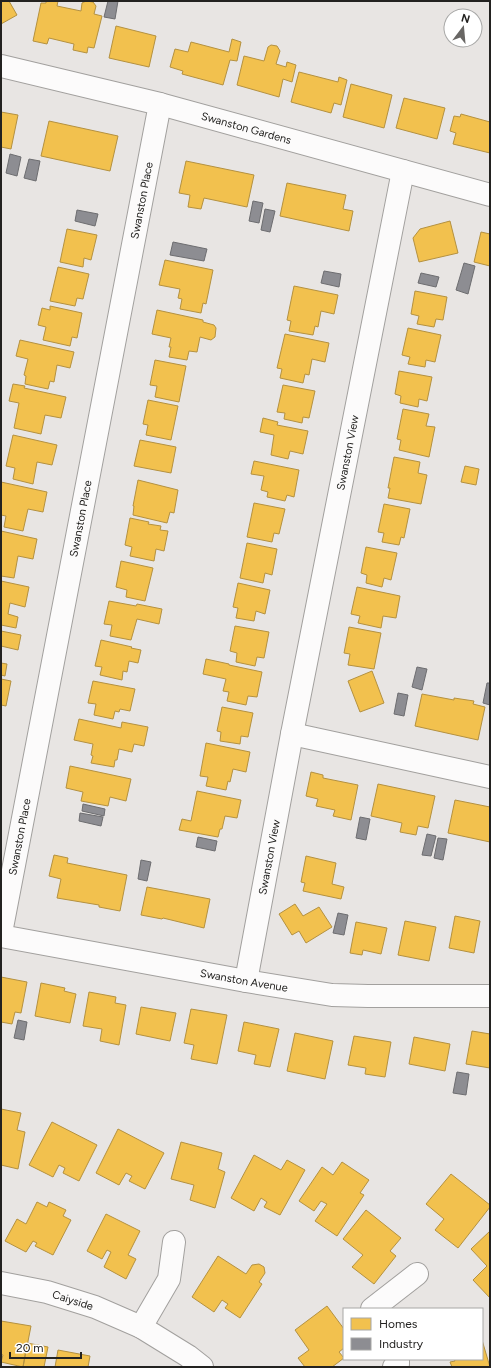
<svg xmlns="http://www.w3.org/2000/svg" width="491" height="1368" viewBox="0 0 491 1368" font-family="Figtree,sans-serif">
<rect width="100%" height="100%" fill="#e8e5e3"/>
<path fill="#f2c14e" stroke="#b49140" d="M1,1H9L17,15L1,24Z
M46,1H58L57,6L81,11L82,3L86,1L93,2L96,6L94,14L102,16L94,48L88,47L87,53L73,50L74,44L49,38L47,44L33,41L41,3H46Z
M116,26L156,36L149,67L109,58Z
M232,39L241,42L237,61L230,60L223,85L182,74L183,71L170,67L175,49L188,52L191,42L229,52Z
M271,45L277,46L280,51L276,64L286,67L287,62L296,65L292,82L283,79L279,97L237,85L244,56L264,61L268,47Z
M299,72L338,82L339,77L347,80L341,105L334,103L331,113L291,102Z
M351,84L392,95L384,128L343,117Z
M404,98L445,108L437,139L396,128Z
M1,112L18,115L11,149L1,147Z
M461,114L490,122V153L453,144L456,133L450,131L454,116L460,117Z
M49,121L118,136L110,171L41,156Z
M186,161L254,175L247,207L204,198L201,209L188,207L190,195L179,193Z
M287,183L346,195L343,209L353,211L349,231L280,216Z
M450,221L458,253L419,262L413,238L420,229Z
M67,229L97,235L91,260L84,258L83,267L60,262Z
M481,232L490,234V266L474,262Z
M165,260L213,270L206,304L203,303L201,313L180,309L182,299L178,298L180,289L159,285Z
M58,267L89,274L83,299L77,298L75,306L50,301Z
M294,286L338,295L334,314L321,311L318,327L315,326L313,335L289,331L291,321L287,320Z
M415,291L447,297L443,320L436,319L434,327L417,324L419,316L411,314Z
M50,306L82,313L77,338L72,337L70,346L43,340L46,327L38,325L42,308L50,310Z
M157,310L203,320V322L214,325L216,328L215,337L211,340L200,337L197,352L189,351L187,360L169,357L171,347H169L171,338L152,334Z
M408,328L441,335L435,362L426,360L425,367L408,364L410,357L402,355Z
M285,334L329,343L325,362L312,359L309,375L305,374L303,383L280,378L282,369L277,368Z
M20,340L74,352L70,368L57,365L54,382L50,381L48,389L25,384L26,376L24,375L28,359L16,356Z
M155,360L186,366L179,402L155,397L157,386L150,385Z
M399,371L432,377L427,401L419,399L418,407L400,403L401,396L395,394Z
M13,384L25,386L24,388L66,397L61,418L45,415L41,434L14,428L19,403L9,401Z
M283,385L315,391L309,418L303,417L302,423L284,419L285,413L277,412Z
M148,400L178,406L171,440L146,435L148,425L143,424Z
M403,409L429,414L426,426L435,427L429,457L399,450L401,440L397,439Z
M263,418L278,422L277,425L308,431L303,454L290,451L288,459L271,455L274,435L260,432Z
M13,435L57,445L52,465L37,462L33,484L13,479L15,468L6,466Z
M140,440L176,447L171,473L134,466Z
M394,457L420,462L418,473L427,475L421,504L388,498L390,488H388Z
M254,461L299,470L294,497L287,495L285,501L267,497L268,492L261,490L264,476L251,474Z
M465,466L479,469L476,485L461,482Z
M138,480L178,490L174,513L170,512L167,523L133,515L134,506H133Z
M1,482L47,492L43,512L28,509L23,531L4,527L6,516L1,515Z
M254,503L285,509L279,534L274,533L272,542L247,537Z
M384,504L410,509L404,538L401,537L399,545L382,542L384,533L378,532Z
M130,518L149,522L148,524L161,526L160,530L168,531L164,551L156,549L154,561L130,556L132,547L125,545Z
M1,531L37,539L33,559L18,556L14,578L1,576Z
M247,543L277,549L272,575L265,573L263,583L240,578Z
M366,547L397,553L391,580L384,578L382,587L366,583L367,575L361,573Z
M121,561L153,568L145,601L126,597L127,590L116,587Z
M1,581L29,587L25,607L10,603L8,614L18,617L16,628L1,625Z
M238,583L270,590L265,614L256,611L254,621L236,618L238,608L233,607Z
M357,587L400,596L396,618L383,616L381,628L358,623L360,616L351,614Z
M109,601L136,606L137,604L162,609L159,624L137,619L131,640L110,636L112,625L104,624Z
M235,626L269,632L264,658L257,657L255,666L236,662L237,653L230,651Z
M349,627L381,633L374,669L348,665L350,654L344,653Z
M1,631L21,635L18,650L1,646V648Z
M101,640L132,647L131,648L141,650L138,663L129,661L127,672L123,671L122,680L100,675L102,667L95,666Z
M206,659L229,664V665L262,672L257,697L248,696L246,705L227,701L229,692L223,691L226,679L203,674Z
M1,663L7,664L5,676L1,675Z
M372,671L384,703L360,712L348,681Z
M1,679L11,681L6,706L1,705Z
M93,681L135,689L130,711L120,709L119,712L115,711L113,719L94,715L96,704L88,703Z
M422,694L454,700V698L474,701L473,704L485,707L478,740L415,726Z
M222,707L253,713L248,737L241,736L240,744L220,741L221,732L217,731Z
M79,719L121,728L122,722L148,727L144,746L134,744L132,752L119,749L117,760H115L114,767L91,763L93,756L91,755L93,744L74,740Z
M206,743L250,752L246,772L233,769L230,782L228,781L226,790L206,786L208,777L200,776Z
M70,766L131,779L126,801L110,797L108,806L81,801L83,792L66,788Z
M311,772L323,775V778L358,785L351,820L333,816L335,810L316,806L318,799L306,796Z
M378,784L435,796L428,828L418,826L416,835L400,832L402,823L371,816Z
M197,791L241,800L237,818L225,816L222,829H220L218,837L179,830L182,819L191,821Z
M455,800L490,807V842L448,833Z
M54,855L68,858L67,863L127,875L120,911L99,907V905L57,898L61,879L49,876Z
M306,856L336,863L332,884L344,887L341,899L303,891L305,883L301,882Z
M147,887L210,899L204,928L163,918L162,919L141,915Z
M295,904L303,916L319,907L332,927L306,943L299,931L292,935L279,914Z
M455,916L480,921L474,953L449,948Z
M405,921L436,927L429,961L398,955Z
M356,922L387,928L381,954L363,950L362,955L350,953Z
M1,977L27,982L21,1013L15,1012L12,1024L1,1022Z
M41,983L65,988L64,991L76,994L70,1023L35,1016Z
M89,992L116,997L115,1003L126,1005L119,1045L100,1041L102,1029L83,1026Z
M141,1007L176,1013L170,1041L136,1034Z
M191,1009L227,1015L217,1064L191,1059L194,1045L184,1043Z
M244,1022L279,1029L270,1067L254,1064L256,1055L238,1051Z
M472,1031L490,1034V1068L466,1064Z
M295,1033L333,1041L325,1079L287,1071Z
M354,1036L391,1042L385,1077L365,1074L366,1068L348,1065Z
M414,1037L450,1044L445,1071L409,1064Z
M1,1109L21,1113L17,1130L25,1132L18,1169L1,1165Z
M52,1122L97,1145L79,1181L63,1173L65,1168L59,1165L53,1177L29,1165Z
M118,1129L164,1153L145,1189L129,1181L132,1176L126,1173L119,1185L96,1173Z
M181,1142L222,1153L218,1169L225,1172L215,1208L190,1200L194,1185L171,1179Z
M254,1155L281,1170L287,1160L305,1170L280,1215L264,1207L267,1202L261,1198L254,1211L231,1198Z
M342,1162L369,1180L360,1193L364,1195L337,1236L315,1221L327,1204L321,1201L314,1211L299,1201L322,1167L333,1175Z
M451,1174L490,1205V1207L458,1248L435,1230L444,1219L426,1204Z
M37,1202L47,1207L49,1202L66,1210L63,1216L71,1220L53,1255L35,1246L37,1243L33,1241L26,1252L5,1241L17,1219L26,1224Z
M366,1210L401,1238L390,1251L396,1256L374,1284L352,1267L363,1255L343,1239Z
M106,1214L140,1231L128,1255L136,1259L126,1279L104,1267L111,1252L107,1250L102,1259L87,1251Z
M490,1231V1298L473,1280L487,1266L471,1249Z
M218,1256L246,1274L252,1265L259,1264L264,1267L265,1273L259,1282L262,1284L240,1318L225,1308L228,1304L222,1300L214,1312L192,1297Z
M327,1306L344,1329V1348L339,1352L344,1358L332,1367H305L298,1358L309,1350L295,1330Z
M1,1321L31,1326L23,1367L1,1362L3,1355L1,1354Z
M482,1340L490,1367H452L450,1362L455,1361L454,1359H482Z
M27,1343L48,1347L44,1367H23Z
M58,1350L90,1356L88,1367H55Z"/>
<path fill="#8d8d92" stroke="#6d6d70" d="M108,1H118L115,19L104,17Z
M10,154L21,157L17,176L6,173Z
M29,159L40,161L36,181L24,178Z
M253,201L263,203L259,223L249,221Z
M265,209L275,211L270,232L261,230Z
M77,210L98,214L95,226L75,221Z
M173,242L207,249L204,261L170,255Z
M464,263L475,266L468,294L456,290Z
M324,271L341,274L339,287L321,283Z
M421,273L439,277L436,287L418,283Z
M417,667L427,669L422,690L412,687Z
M487,683H490V705L483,703Z
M398,693L408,695L404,716L394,714Z
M83,804L105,809L104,816L82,811Z
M80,813L103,817L101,826L79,821Z
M360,817L370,819L366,840L356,838Z
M427,834L436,836L431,856L422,855Z
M198,837L217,841L215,851L196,847Z
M438,838L447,839L443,860L434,858Z
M141,860L151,862L147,881L138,879Z
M338,913L348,915L344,935L333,933Z
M18,1020L27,1022L24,1040L14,1038Z
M457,1072L469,1074L466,1095L453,1093Z"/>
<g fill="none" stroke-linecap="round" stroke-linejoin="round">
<defs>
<g id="minor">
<path id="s1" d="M1,66L160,104L490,195"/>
<path d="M292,734L490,777"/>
<path id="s2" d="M1,933L160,104"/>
<path id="s3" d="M1,936L246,981L332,995L368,996H490"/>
<path id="s4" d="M246,981L292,734L403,171"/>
<path id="s5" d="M1,1283L47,1292L95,1307L141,1327L188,1356L202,1367"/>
<path d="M372,1309L417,1274"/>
<path d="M141,1327L169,1279L174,1242"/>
<path d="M394,1367L398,1364V1359"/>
</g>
</defs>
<use href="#minor" stroke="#a2a09e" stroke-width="24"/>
<use href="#minor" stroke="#fcfbfb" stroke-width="22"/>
</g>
<g text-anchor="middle" stroke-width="4" stroke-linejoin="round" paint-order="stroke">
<g font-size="11" fill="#232220" stroke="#fff">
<text dy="4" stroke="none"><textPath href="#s1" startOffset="253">Swanston Gardens</textPath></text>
<text dy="4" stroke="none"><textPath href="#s2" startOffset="746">Swanston Place</textPath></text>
<text dy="4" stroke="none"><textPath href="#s4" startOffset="538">Swanston View</textPath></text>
<text dy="4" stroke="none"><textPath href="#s2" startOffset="422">Swanston Place</textPath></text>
<text dy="4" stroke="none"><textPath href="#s2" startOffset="98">Swanston Place</textPath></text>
<text dy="4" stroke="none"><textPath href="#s4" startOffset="126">Swanston View</textPath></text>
<text dy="4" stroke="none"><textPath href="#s3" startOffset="247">Swanston Avenue</textPath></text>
<text dy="4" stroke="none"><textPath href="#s5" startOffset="74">Caiyside</textPath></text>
</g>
</g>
<rect width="491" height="1368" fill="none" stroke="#232220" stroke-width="4"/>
<rect x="343" y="1308" width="140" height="52" fill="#ffffff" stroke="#a7a7a6"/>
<rect x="351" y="1318" width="20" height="12" fill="#f2c14e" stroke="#a7a7a6"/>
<text x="379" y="1328" font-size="12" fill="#232220">Homes</text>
<rect x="351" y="1338" width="20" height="12" fill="#8d8d92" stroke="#a7a7a6"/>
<text x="379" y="1348" font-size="12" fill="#232220">Industry</text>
<g transform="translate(463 28) rotate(16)"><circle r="19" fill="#ffffff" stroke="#a7a7a6"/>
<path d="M0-3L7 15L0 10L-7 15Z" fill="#686664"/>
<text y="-6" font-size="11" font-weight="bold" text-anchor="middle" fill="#232220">N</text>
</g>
<path d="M10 1352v6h71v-6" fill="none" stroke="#232220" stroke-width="2"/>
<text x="16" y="1352" font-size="12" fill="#232220" stroke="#ffffff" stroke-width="3" paint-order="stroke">20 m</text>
</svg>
